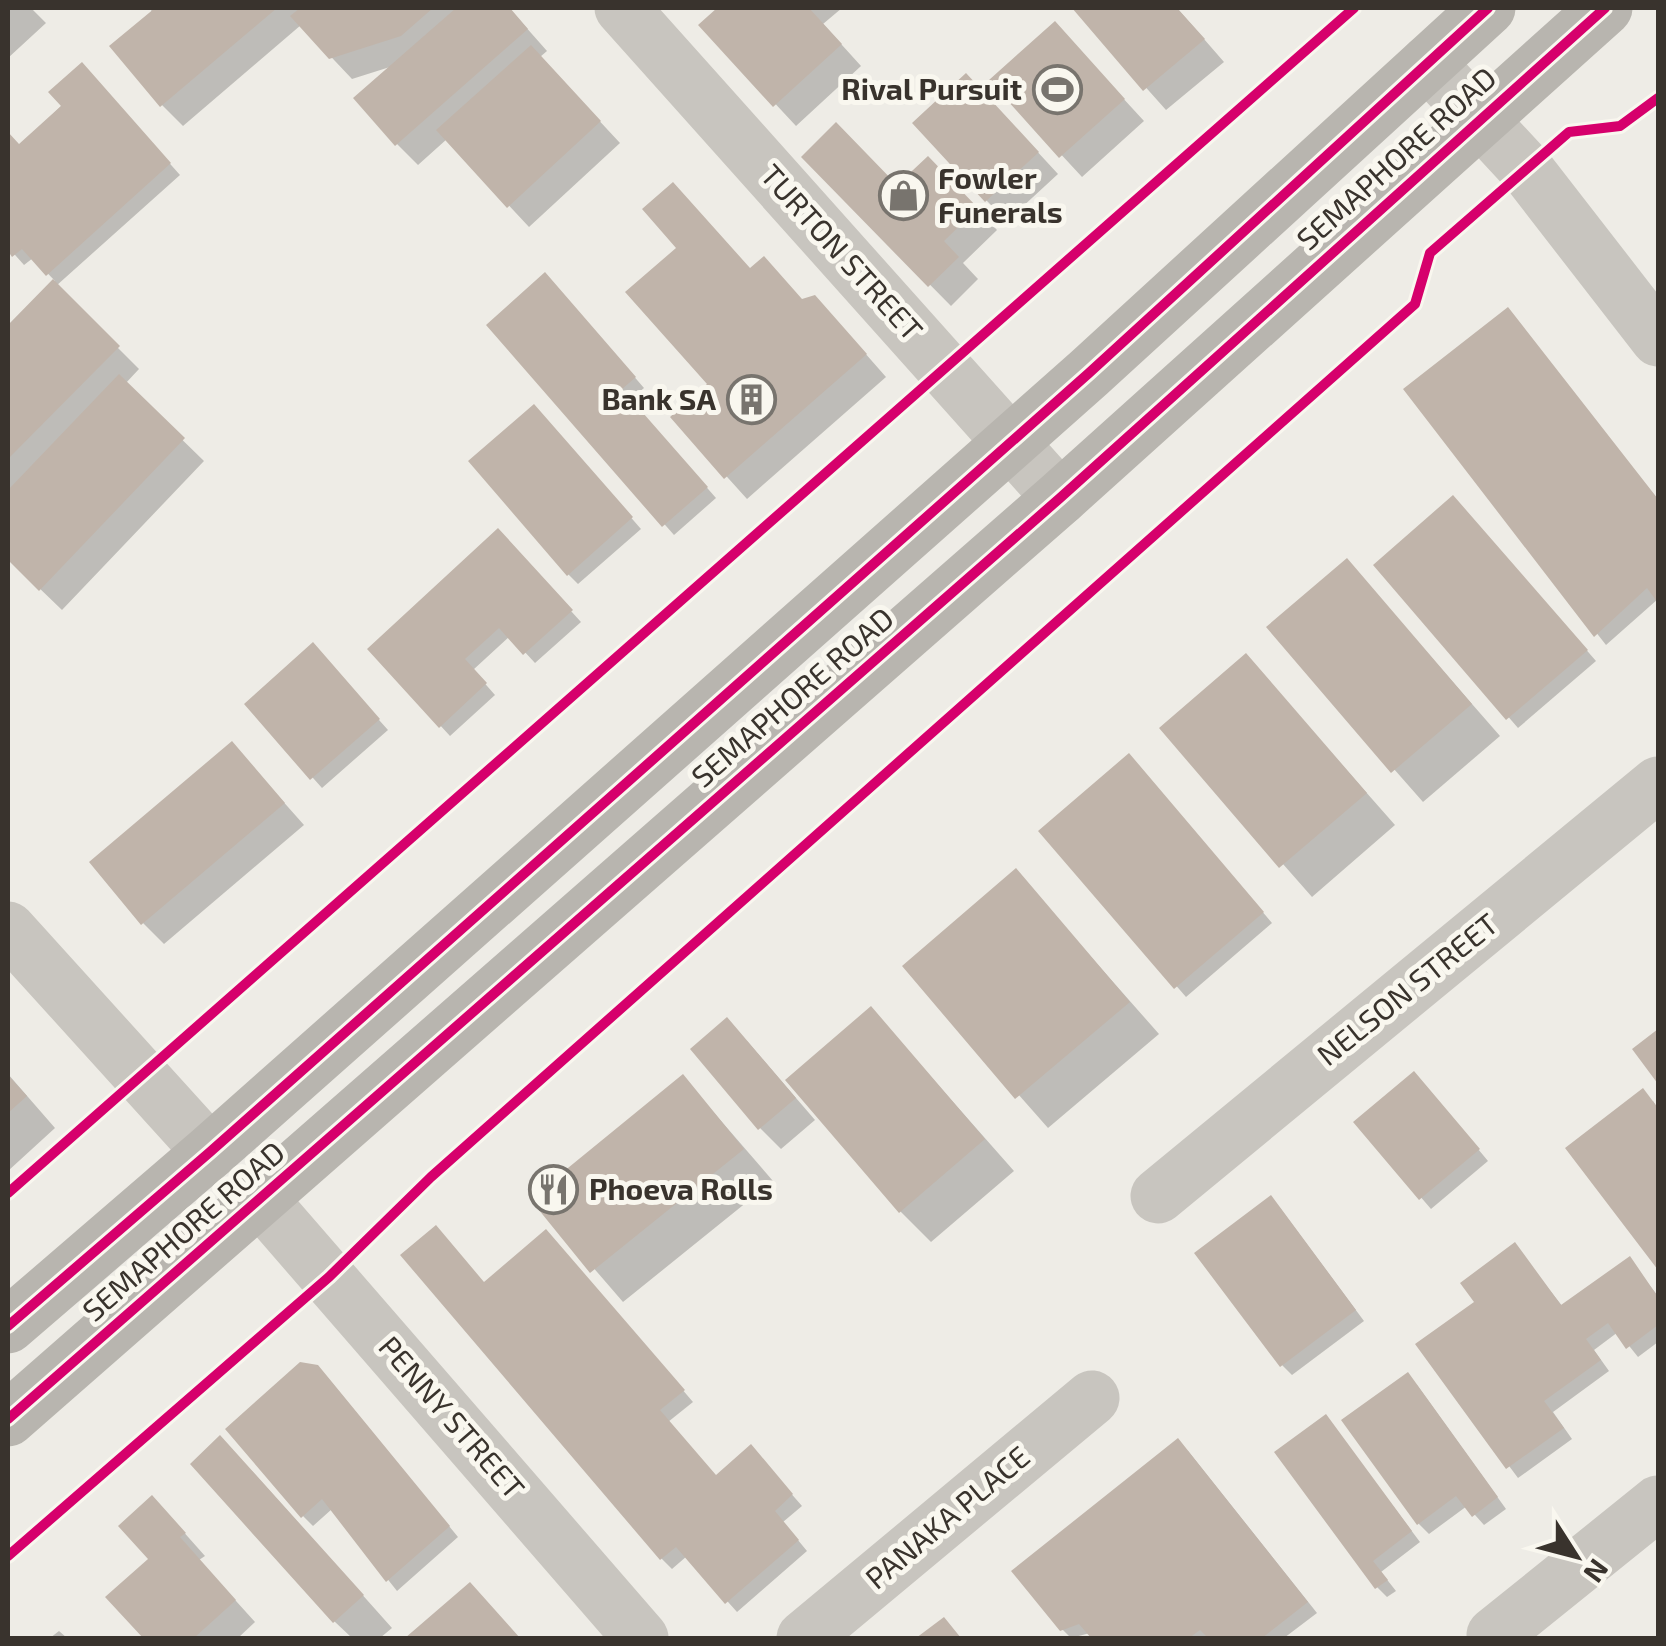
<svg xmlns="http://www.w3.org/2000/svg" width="1666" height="1646" viewBox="0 0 1666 1646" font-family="'Exo 2',sans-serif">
<rect width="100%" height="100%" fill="#eeece6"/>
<path fill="#0003" d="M8,8H31L46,23L8,58Z
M151,8H509L547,51L540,57L620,143L529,227L447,139L418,165L397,144L393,66L352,79L301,25L183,126L162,105Z
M721,8H842L823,24L861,66L796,126L702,25Z
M1075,8H1177L1224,62L1166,110Z
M1075,46L1144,121L1082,177L993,81Z
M92,76L180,175L56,286L139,369L125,384L204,461L62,610L8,558V328L55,281L33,258L24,265L8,247V135L19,147Z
M987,97L1058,174L1007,221L986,200Z
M804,157L897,188L928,159L997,230L963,263L978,279L951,306Z
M751,271L835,319L886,377L747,499L673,417L711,384Z
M555,285L644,388L630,400L716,498L674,535L489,325Z
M1517,321L1658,500V599L1606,645L1406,390Z
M544,418L641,529L578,584L568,574Z
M1463,508L1596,661L1518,728L1377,565Z
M508,542L581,622L535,663L510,636L473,670L495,695L450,736L370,649Z
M1347,561L1500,736L1423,802L1269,627Z
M322,656L388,730L322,788L247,704Z
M1246,656L1395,825L1312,897L1163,728Z
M232,744L304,825L164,944L143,923Z
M1139,766L1272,923L1186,997L1042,831Z
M1016,872L1159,1034L1048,1128L906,967Z
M871,1009L1014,1171L931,1242L900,1211Z
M747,1041L815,1120L781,1149L760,1128Z
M8,1074L55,1128L8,1171Z
M683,1077L773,1181L623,1302L534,1199Z
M1424,1084L1488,1161L1431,1209L1357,1123Z
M1653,1101L1658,1109V1266L1569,1149Z
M1280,1208L1364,1321L1292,1375L1282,1365Z
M556,1242L693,1402L668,1422L716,1478L760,1458L802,1506L783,1522L807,1551L737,1612L687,1556L672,1569L662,1559L404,1255L485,1284Z
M1515,1246L1563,1307L1629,1259L1658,1296V1342L1638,1357L1618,1332L1594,1350L1609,1371L1553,1412L1572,1439L1518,1478L1419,1345L1477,1302Z
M328,1378L458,1537L397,1591L332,1509L313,1526L303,1516Z
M1417,1385L1506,1509L1484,1525L1467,1506L1429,1534L1419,1524Z
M1326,1417L1420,1542L1381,1572L1396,1591L1387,1597L1377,1587Z
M1188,1451L1317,1613L1284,1638H1094L1090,1633L1071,1638L1062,1629Z
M251,1470L392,1628L380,1638H352L334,1621Z
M173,1520L205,1556L199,1560L255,1622L238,1638H146L109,1597L152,1559Z
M470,1585L518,1638H409Z
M59,1631L67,1638H50Z"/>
<path fill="#c0b4aa" d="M155,8H277L160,107L109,46Z
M300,8H433L401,36L329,59L290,16Z
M456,8H510L528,29L395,146L353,98Z
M717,8H809L842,44L773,107L698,25Z
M1072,8H1177L1205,39L1143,91Z
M1055,21L1125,99L1059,158L989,80Z
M531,45L601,121L507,208L436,130Z
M82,62L171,163L46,276L22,249L12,257L8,251V132L19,144L61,106L48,92Z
M966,73L1039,152L985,202L912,123Z
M836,122L897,185L928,156L978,208L944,241L959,257L928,287L801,157Z
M673,182L750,268L764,256L802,299L815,295L867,354L724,479L670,417L707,384L625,292L676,248L642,209Z
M545,272L636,377L622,389L708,487L662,527L486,325Z
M53,279L120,346L8,459V325Z
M1508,307L1658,499V603L1647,588L1594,637L1403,389Z
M119,374L185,438L39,591L8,560V490Z
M534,404L633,517L567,576L468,461Z
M1453,495L1588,650L1506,720L1373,565Z
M498,528L573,610L523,655L499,628L465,659L487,683L439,728L367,649Z
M1347,558L1472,704L1391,773L1266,627Z
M313,642L380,719L310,780L244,704Z
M1246,653L1367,793L1279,868L1159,728Z
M232,741L285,803L141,925L89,862Z
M1129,753L1264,912L1174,989L1038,831Z
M1016,868L1130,1002L1015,1099L902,966Z
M871,1006L985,1139L899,1213L785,1080Z
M727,1017L796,1098L758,1130L690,1049Z
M1658,1029V1084L1632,1049Z
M1414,1071L1480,1149L1419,1200L1353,1122Z
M683,1074L744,1149L590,1273L530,1199Z
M8,1075L27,1096L8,1113Z
M1643,1088L1658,1108V1270L1565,1148Z
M1271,1195L1356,1310L1280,1367L1194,1253Z
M436,1225L484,1282L546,1229L685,1390L660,1410L716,1475L751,1444L793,1494L775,1511L799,1540L725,1604L676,1547L660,1560L400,1255Z
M1515,1242L1561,1305L1630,1256L1658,1297V1325L1626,1349L1608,1323L1586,1339L1601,1360L1544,1401L1564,1428L1506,1469L1415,1344L1474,1302L1460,1283Z
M300,1362L318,1365L450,1526L386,1582L322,1499L301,1518L225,1429Z
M1408,1372L1498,1497L1472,1517L1456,1496L1417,1525L1341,1420Z
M1326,1414L1412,1531L1373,1561L1388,1580L1375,1589L1274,1452Z
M220,1435L364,1595L333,1623L190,1464Z
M1178,1438L1308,1602L1262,1638H1208L1200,1630L1189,1638H1091L1079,1624L1060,1631L1011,1571Z
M152,1495L186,1533L180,1537L236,1600L194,1638H143L105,1597L148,1559L118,1526Z
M470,1582L520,1638H405Z
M944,1617L961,1638H916Z"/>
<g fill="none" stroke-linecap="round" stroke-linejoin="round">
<path stroke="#c8c5bf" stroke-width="55" d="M622,8L1060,498
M1428,63L1527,170L1658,339
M8,929L210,1152
M1158,1196L1658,784
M260,1199L641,1638
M1494,1635L1658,1503
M804,1638L1092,1398"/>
<path stroke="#b8b5af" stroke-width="55" d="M8,1326L210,1152L1089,373L1488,8
M8,1419L1060,498L1605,8"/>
<defs>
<path id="cycleway" d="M8,1193L1354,8
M8,1326L210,1152L1089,373L1488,8
M8,1419L1060,498L1605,8
M8,1556L329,1277L431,1177L1415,304L1430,253L1569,132L1620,126L1658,98"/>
</defs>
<use href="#cycleway" stroke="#f9f7ef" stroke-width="16"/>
<use href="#cycleway" stroke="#d6006c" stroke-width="10"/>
</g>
<defs>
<symbol id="stadium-ring" viewBox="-11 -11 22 22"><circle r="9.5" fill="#f9f7ef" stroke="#78746e" stroke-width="1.5"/><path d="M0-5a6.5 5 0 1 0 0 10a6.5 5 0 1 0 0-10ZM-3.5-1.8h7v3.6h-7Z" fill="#78746e"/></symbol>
<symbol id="shop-ring" viewBox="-11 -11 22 22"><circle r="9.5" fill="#f9f7ef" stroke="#78746e" stroke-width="1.5"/><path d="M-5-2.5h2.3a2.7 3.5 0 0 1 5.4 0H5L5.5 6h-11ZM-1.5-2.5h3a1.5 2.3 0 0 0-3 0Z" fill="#78746e"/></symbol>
<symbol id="building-ring" viewBox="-11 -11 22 22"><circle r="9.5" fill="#f9f7ef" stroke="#78746e" stroke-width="1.5"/><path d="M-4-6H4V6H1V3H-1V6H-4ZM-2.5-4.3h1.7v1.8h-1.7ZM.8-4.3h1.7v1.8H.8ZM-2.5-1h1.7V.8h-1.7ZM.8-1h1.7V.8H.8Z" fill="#78746e"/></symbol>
<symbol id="restaurant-ring" viewBox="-11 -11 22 22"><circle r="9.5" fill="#f9f7ef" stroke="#78746e" stroke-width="1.5"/><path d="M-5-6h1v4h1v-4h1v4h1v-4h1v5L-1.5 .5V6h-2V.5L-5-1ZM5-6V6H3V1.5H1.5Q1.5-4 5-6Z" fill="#78746e"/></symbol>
</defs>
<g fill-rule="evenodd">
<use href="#stadium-ring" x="1030" y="62" width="55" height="55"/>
<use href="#shop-ring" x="876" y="168" width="55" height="55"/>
<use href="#building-ring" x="724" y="372" width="55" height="55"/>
<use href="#restaurant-ring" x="526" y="1162" width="55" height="55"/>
</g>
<g text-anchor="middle" stroke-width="10" stroke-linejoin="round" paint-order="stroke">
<g font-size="30" font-weight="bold" fill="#39332d" stroke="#f9f7ef" text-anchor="end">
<text x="1022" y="100">Rival Pursuit</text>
<text x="938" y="189" text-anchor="start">Fowler<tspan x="938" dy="34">Funerals</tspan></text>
<text x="716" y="410">Bank SA</text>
<text x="589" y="1200" text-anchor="start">Phoeva Rolls</text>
</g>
<g font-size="30" fill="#39332d" stroke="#f9f7ef">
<text transform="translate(1397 159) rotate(-42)" y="10">SEMAPHORE ROAD</text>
<text transform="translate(841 253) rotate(48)" y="10">TURTON STREET</text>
<text transform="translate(793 698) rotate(-41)" y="10">SEMAPHORE ROAD</text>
<text transform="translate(1408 990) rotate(-39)" y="10">NELSON STREET</text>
<text transform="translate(184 1232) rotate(-41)" y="10">SEMAPHORE ROAD</text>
<text transform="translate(451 1418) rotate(49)" y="10">PENNY STREET</text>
<text transform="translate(948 1518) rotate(-40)" y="10">PANAKA PLACE</text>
</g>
</g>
<rect width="1666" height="1646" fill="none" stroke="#39332d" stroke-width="20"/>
<g transform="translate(1576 1556) rotate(126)" stroke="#f9f7ef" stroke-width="8" paint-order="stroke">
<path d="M0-8L18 38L0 25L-18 38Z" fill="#39332d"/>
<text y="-15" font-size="28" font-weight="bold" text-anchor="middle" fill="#39332d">N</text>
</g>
</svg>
